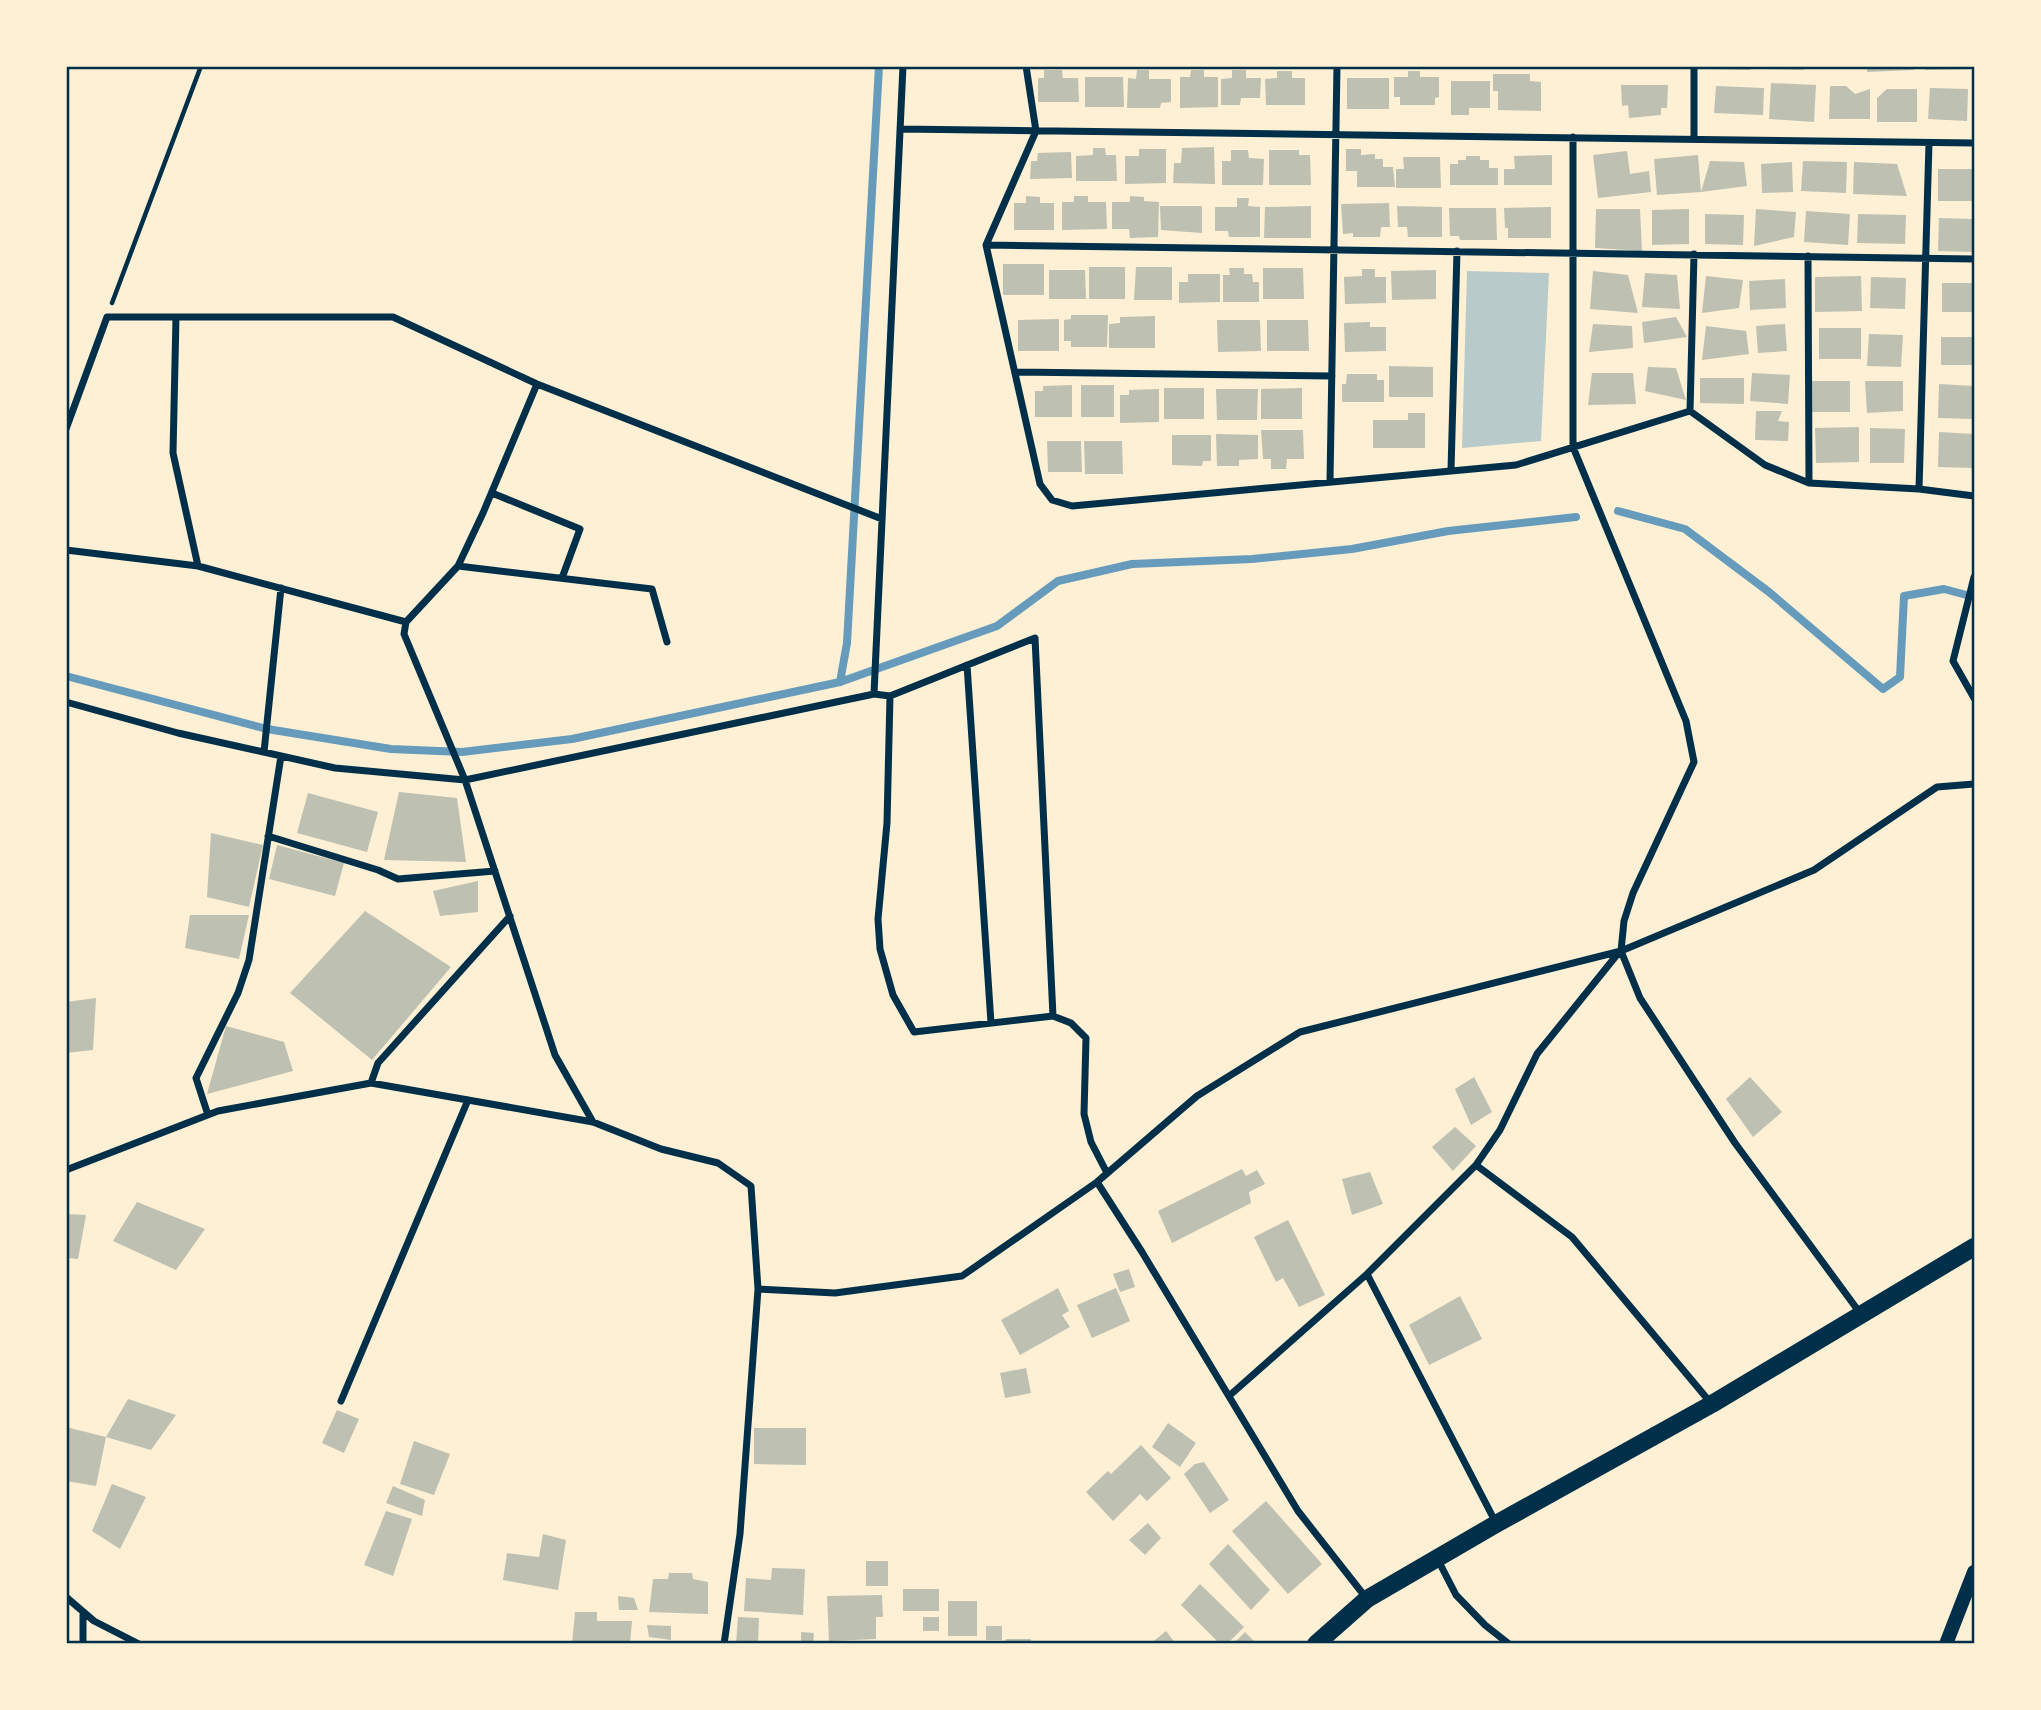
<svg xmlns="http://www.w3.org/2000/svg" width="2041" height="1710" viewBox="0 0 2041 1710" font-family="Karla,sans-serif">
<rect width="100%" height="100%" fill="#fdf0d5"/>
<path fill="#b9caca" d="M1467,271L1549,273L1541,441L1462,448Z"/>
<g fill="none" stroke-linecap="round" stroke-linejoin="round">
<path stroke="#669bbc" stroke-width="8" d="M1618,511L1685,529L1769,592L1883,689L1900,677L1904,596L1944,589L1974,597
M66,676L267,729L391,749L462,752L572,739L840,682L997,626L1058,581L1132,564L1252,559L1352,549L1448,531L1576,517
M840,682L847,643L879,66"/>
</g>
<path fill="#bec0b2" d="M1708,66H1750V70L1708,69Z
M1766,66H1804V70L1766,69Z
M1867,66H1914V70L1867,72Z
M1925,66H1969V69L1925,70Z
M1044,70H1062L1063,78H1078L1079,102H1038V78H1044Z
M1137,70H1149V79H1171V102L1161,103L1160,108H1127L1128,78L1136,79Z
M1191,70H1204V77H1218V107L1180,108V77H1190Z
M1232,70H1246V78H1261L1260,98H1241L1240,105H1221V79L1232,78Z
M1277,71H1292V78H1305V105H1266L1265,79L1277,78Z
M1408,71H1420V77H1439V97L1435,98V105H1400V97H1394V77H1408Z
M1493,74H1530V81L1541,82V111L1498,110V91H1493Z
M1085,77H1123L1124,107H1085Z
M1347,78H1389V109H1347Z
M1451,81H1490V108H1469V115H1451Z
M1771,83L1816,85L1814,122L1769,119Z
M1621,85H1668L1667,108H1661V115L1629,118L1628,105L1622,106Z
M1716,86L1764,88L1763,115L1714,113Z
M1830,86H1846L1855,94L1870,89V119H1829Z
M1930,88L1968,89L1967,121L1928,119Z
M1887,89H1917V122H1877V98Z
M1214,147L1215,184L1173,183L1174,163H1181L1182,148Z
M1093,148H1105L1106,155H1116L1117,181H1076V156L1093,155Z
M1139,149H1166V183L1125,184V156H1139Z
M1346,149H1361V155L1375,154V159H1383V167H1393L1395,187H1357V171H1346Z
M1231,150H1248L1249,158L1264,159L1263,185H1222V161H1231Z
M1269,150H1299V155H1310L1311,185H1269Z
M1627,151L1630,174L1649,171L1651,192L1598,198L1593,155Z
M1071,152L1072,178L1030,179L1031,161H1037L1038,153Z
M1552,155V185H1504V169H1515L1514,156Z
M1698,155L1701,192L1657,195L1654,159Z
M1466,156H1480V160H1489V168H1498V185H1450V164H1458V160H1466Z
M1403,157H1440L1441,188H1396V169H1404Z
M1710,161L1744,162L1747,186L1701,192Z
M1803,161L1847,162L1846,193L1801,191Z
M1792,162L1793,192L1762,193L1761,164Z
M1854,162L1897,164L1907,196L1853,194Z
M1938,169H1974V201H1938Z
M1026,196L1040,197V203H1054V230H1014V203H1026Z
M1074,196H1088V202H1106L1107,229L1062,230V202H1074Z
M1130,196L1144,197V201L1159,202L1158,237L1130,238L1129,229H1112V202H1130Z
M1237,198H1249L1248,206L1260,207V237H1229L1228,231H1215V207H1237Z
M1389,203L1390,227H1381L1380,237H1353V233L1343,234L1341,204Z
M1160,206H1202V233L1161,230Z
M1311,206V238H1264L1265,207Z
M1397,206L1442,207V237H1408L1407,227H1398Z
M1551,207V238H1508V228H1505L1504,208Z
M1449,208H1496L1497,240H1460L1459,236H1450Z
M1596,209H1640L1642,251L1595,248Z
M1689,209V244L1652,245V210Z
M1756,209L1796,212L1794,237L1754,246Z
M1806,211L1850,214L1848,245L1804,242Z
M1705,214L1744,215L1743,245L1705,244Z
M1858,214L1906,215L1905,244L1857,243Z
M1939,218L1974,219V252L1938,251Z
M1003,264H1044V295H1003Z
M1089,267H1125V299H1089Z
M1136,267H1172V300H1134Z
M1229,268H1244V274H1252L1253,282H1259V302H1223V275H1230Z
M1263,268H1303L1304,299H1263Z
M1362,269H1375V277H1386V303L1345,304L1344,277L1362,276Z
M1049,270H1085L1086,299H1049Z
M1436,270V299L1392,300L1391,271Z
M1593,271L1628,275L1638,313L1590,309Z
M1645,273L1677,275L1680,309L1642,307Z
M1188,274H1220V302L1179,303V282H1188Z
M1706,276L1743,280L1739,308L1702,313Z
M1861,276L1862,311L1815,312V277Z
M1871,277L1906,278L1905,309L1870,308Z
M1785,279L1786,308L1750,310L1749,281Z
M1942,283H1974V312H1942Z
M1071,315H1108L1107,347H1071V341H1064V320L1071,319Z
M1155,316V348H1109V324L1120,323V317Z
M1676,317L1687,337L1644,343L1642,322Z
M1059,319V351H1018V320Z
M1217,320H1260L1261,351L1218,352Z
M1267,320H1308L1309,351H1267Z
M1370,322V327H1386V351L1345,352L1344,323Z
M1593,324L1632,326L1633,348L1589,352Z
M1785,324L1787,351L1758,353L1756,326Z
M1706,326L1746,331L1749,354L1702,360Z
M1819,328H1861V359H1819Z
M1869,334L1903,335L1901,367L1867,366Z
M1941,337H1974V365H1941Z
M1389,366L1433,367V397H1389Z
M1648,367L1676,368L1686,400L1645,391Z
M1592,373H1633L1636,404L1588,405Z
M1752,373L1790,375L1788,404L1750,401Z
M1347,374H1377V380H1384V402H1342V384H1346Z
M1700,378H1744V404L1700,403Z
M1811,381H1850V412H1811Z
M1865,381H1903V411L1867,413Z
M1939,384L1974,386V419L1938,418Z
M1072,385V417H1035V391H1043V386Z
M1081,385H1114V417H1081Z
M1164,388H1204V419H1164Z
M1302,388V419H1261V389Z
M1159,389V422L1120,423V395H1129V390Z
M1216,389H1258L1257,420H1217Z
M1756,411H1782L1778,421L1789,422L1788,441L1755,440Z
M1408,413H1425V448H1373V420H1408Z
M1859,427V462L1816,463L1815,428Z
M1870,428L1905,429L1904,463H1870Z
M1261,430H1303L1304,459H1287L1286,469H1271V459H1263Z
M1939,432L1974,434V468L1938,467Z
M1216,434L1258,435V459L1239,460V466H1217Z
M1172,435H1211V461H1203L1202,466L1172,465Z
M1047,441H1081L1082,472H1048Z
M1084,441H1122L1123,474H1085Z
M399,792L457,798L466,862L384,860Z
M308,793L378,812L367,852L297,833Z
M211,833L263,845L249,907L207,897Z
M277,845L344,863L335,896L269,879Z
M478,881V912L440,916L433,891Z
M365,911L451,967L372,1060L290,993Z
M190,915H249L239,959L185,948Z
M96,998L93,1050L66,1053V1002Z
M226,1026L284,1042L293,1071L207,1094Z
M1474,1077L1492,1112L1471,1125L1455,1089Z
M1750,1077L1782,1112L1753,1137L1726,1099Z
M1455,1127L1476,1146L1453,1171L1432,1147Z
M1242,1169L1246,1176L1257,1170L1265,1184L1249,1192L1251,1203L1172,1243L1158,1211Z
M1370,1172L1383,1204L1352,1215L1342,1179Z
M137,1202L205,1229L176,1270L113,1241Z
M66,1214L86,1215L78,1259L66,1258Z
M1288,1220L1325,1295L1299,1307L1283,1278L1276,1282L1254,1237Z
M1129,1269L1135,1287L1120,1292L1113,1274Z
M1058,1288L1069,1311L1062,1315L1070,1327L1020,1355L1001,1320Z
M1116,1288L1130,1321L1092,1338L1077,1305Z
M1460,1296L1482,1339L1429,1365L1409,1325Z
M1026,1368L1031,1393L1005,1398L1000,1373Z
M128,1399L176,1415L151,1450L106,1437L96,1486L66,1481V1427L106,1437Z
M337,1410L359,1419L344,1453L322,1443Z
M1168,1423L1196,1443L1180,1467L1152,1447Z
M754,1428H806V1465L754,1464Z
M414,1441L450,1454L434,1495L400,1484Z
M1141,1445L1171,1478L1147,1501L1140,1494L1113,1521L1086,1492L1108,1471L1111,1474Z
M1204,1462L1229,1500L1210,1513L1184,1474L1195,1464Z
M112,1484L146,1497L120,1549L92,1531Z
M393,1486L425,1500L422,1516L386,1503Z
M1266,1501L1322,1564L1288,1594L1232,1531Z
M386,1511L412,1519L393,1576L364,1565Z
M1148,1523L1161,1538L1145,1555L1129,1540Z
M543,1534L566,1540L558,1590L503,1580L507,1553L539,1557Z
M1228,1544L1270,1590L1251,1610L1209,1564Z
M866,1561H888V1586H866Z
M772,1568L805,1569L803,1615L744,1611L746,1578L771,1580Z
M669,1573H692L693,1579L708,1582V1614L649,1612L653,1579H668Z
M1200,1584L1244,1627L1227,1644H1220L1181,1605Z
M903,1589H939V1611H903Z
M882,1595L883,1617H876V1639L829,1641L827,1596Z
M618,1596L634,1598L638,1610H619Z
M948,1601H977V1636H948Z
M575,1612H597V1621H632L630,1644L615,1641L614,1644H572Z
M738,1617L759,1618L758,1644H736Z
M923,1617H939V1631H923Z
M647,1625L671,1626V1640L649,1637Z
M986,1626H1002V1640H986Z
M1166,1631L1176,1644H1150Z
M801,1632L814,1633L813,1644H801Z
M1245,1632L1257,1644H1233Z
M1006,1639H1031V1644H1006Z"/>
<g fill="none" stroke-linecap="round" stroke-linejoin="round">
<path stroke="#003049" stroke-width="4.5" d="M112,303L201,66"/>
<path stroke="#003049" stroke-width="7" d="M1026,66L1036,131L986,245L1040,484L1052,500L1072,506L1516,465L1690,411L1765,465L1809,483L1919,489L1974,496
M1694,66V139
M900,129L1974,143
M1573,137V447L1686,721L1694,762L1633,893L1624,921L1621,951L1640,998L1735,1143L1860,1313
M986,245L1974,259
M1808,256L1809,483
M176,317L173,453L198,566L406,622
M1015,372L1332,376
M537,384L483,513L458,566L406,622L404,634L465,780L555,1055L593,1122
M1690,411L1694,254
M66,429L107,317H393L537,384L882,519
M1451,470L1457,251
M1330,481L1337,66
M1919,489L1929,143
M492,493L580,529L562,578
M66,550L198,566
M458,566L652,589L667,642
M1974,577L1953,661L1974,698
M967,665L991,1023
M874,694L890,696L1035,638L1053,1016
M890,696L887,823L878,919L880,949L893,995L914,1032L1053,1016L1071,1023L1086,1038L1084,1114L1091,1142L1107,1173
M66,702L178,733L335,768L465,780L874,694L903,66
M264,752L281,588
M268,836L378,870L398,879L495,871
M371,1083L378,1063L510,916
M208,1115L196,1078L238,993L249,960L281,756
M1476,1165L1572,1237L1710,1402
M66,1170L218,1111L371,1083L593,1122L661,1149L718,1163L751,1186L758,1289L740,1534L724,1644
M1097,1182L1142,1252L1298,1511L1367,1599
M1367,1274L1496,1523
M758,1289L835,1293L962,1276L1097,1182L1197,1096L1300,1032L1621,951L1814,870L1937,787L1974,784
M1229,1396L1367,1274L1476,1165L1500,1130L1537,1054L1620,951
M341,1401L468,1100
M1438,1560L1456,1595L1485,1625L1509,1644
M66,1597L94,1621L139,1644
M83,1612V1644"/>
<path stroke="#003049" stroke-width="14" d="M1946,1644L1974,1572"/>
<path stroke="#003049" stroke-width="18" d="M1316,1644L1367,1599L1496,1524L1712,1404L1974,1247"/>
</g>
<rect width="2041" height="1710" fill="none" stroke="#fdf0d5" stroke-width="136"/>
<rect x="68" y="68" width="1905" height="1574" fill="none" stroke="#003049" stroke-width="2.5"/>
</svg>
